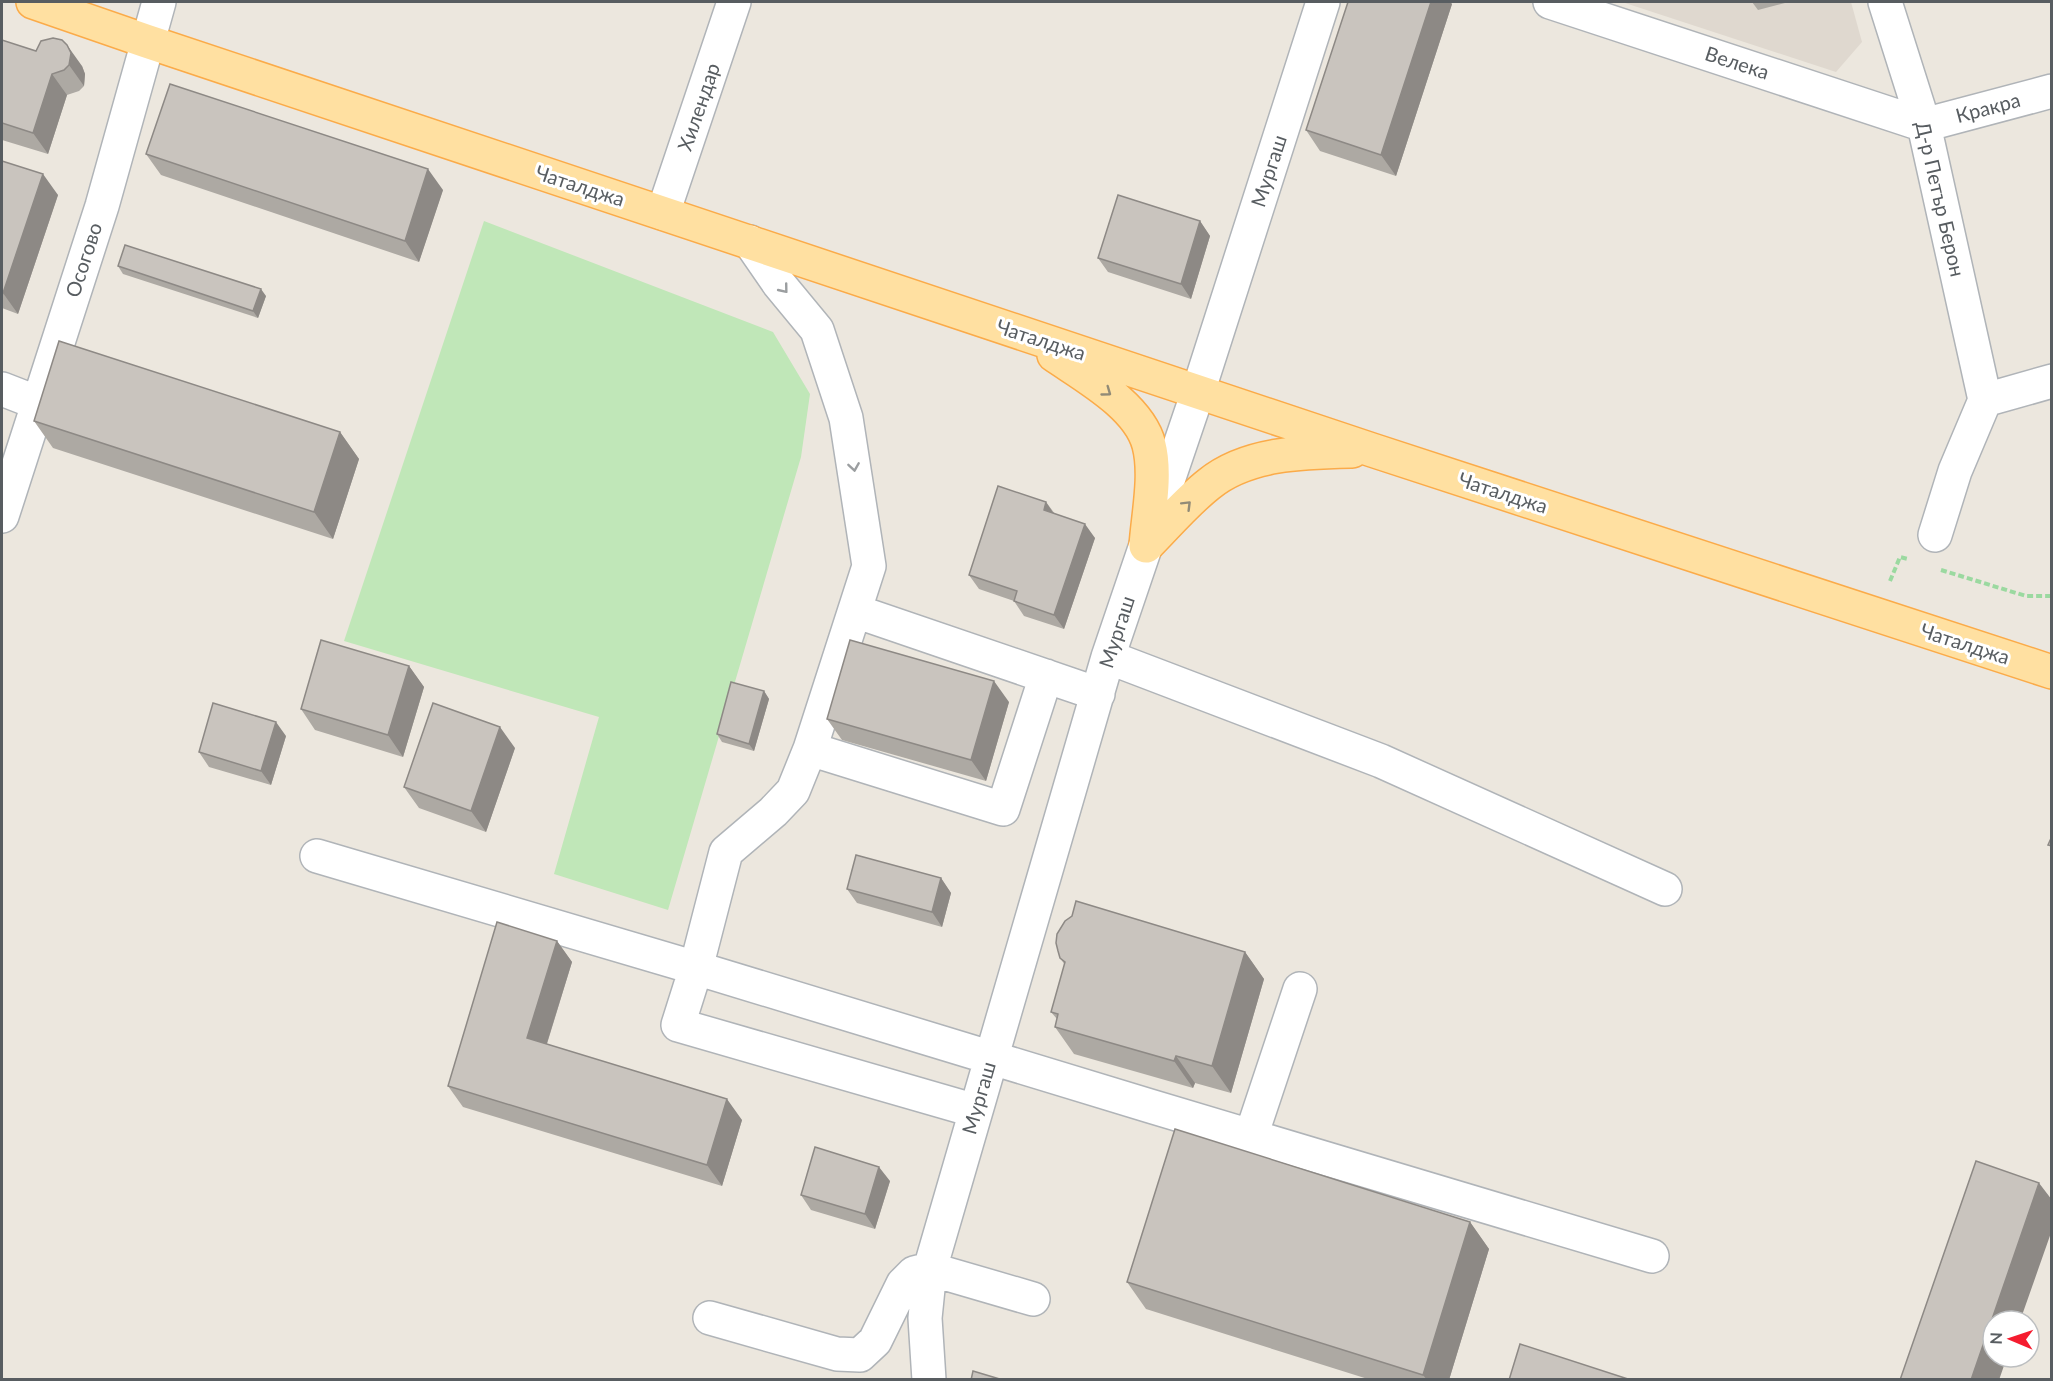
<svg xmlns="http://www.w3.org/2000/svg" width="2053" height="1381" viewBox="0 0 2053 1381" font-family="Lato,sans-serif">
<rect width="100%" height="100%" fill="#ece7de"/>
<path fill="#dfd8cf" d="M1622,2H1851L1862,42L1836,72Z"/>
<path fill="#c0e7b8" d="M484,221L773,332L810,394L801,457L668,910L554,874L599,717L344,641Z"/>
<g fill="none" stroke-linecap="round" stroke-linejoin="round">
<defs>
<path id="minor" d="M1550,2L1924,125L2052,91
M1885,2L1924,125L1985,400
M663,213L734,2
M750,242L779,284L817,330L846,418L869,566L810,749L793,791L773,812L726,852L696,968L1150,1106L1652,1256
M2,389L38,403
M1985,400L2052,381
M2,516L102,206L159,2
M1935,535L1955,471L1985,400
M855,611L1098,694
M1108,657L1381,761L1665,889
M810,749L1003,809L1046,676
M317,856L696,968L678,1025L976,1111
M1251,1136L1300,989
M710,1318L837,1354L860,1355L875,1341L903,1284L914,1273L930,1269L1033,1299
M929,1380L925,1318L930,1269L1108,657L1198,392L1323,2"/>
<path id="major" d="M33,2L146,41L1372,450L2052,672
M1054,355C1086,377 1139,406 1149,445C1157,475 1148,516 1146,546
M1146,546C1166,526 1186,502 1209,484C1247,453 1304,452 1352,451"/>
</defs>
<use href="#minor" stroke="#b0b4b8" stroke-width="36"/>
<use href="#major" stroke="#fbab49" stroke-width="36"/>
<path stroke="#9bd9a0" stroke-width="4" stroke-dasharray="6 3" stroke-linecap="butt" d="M1941,570L2026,596H2052
M1890,581L1900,557L1908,559"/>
<use href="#minor" stroke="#fff" stroke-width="33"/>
<use href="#major" stroke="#ffe0a1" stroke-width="33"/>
</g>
<path fill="#ada9a3" d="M1348,2H1450L1452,4L1396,176L1320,151L1306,130Z
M1752,2H1789L1758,10Z
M2,40L82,66L85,74L84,86L79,91L67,95L48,154L2,140Z
M146,154L443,190L419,262L161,175Z
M2,161L58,195L18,314L2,308Z
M1200,221L1210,236L1191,299L1108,272L1098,258Z
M118,266L266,296L258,318L123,274Z
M34,421L340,432L359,459L333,539L53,448Z
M1046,502L1055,514L1095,538L1064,629L1024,616L1014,601L979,589L969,575Z
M409,666L424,687L403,757L315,730L301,709Z
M764,691L769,699L754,751L722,742L717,734Z
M1009,702L986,781L842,740L827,719Z
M286,736L271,785L209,767L199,752Z
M515,748L486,832L419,808L404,787Z
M941,878L951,893L942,927L857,903L847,889Z
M557,941L572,962L547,1044L742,1120L722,1186L463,1107L448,1086Z
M1245,952L1264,979L1231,1093L1195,1083L1193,1088L1074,1054L1055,1027L1057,1019L1051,1012L1065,965L1060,958Z
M890,1181L875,1229L811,1210L801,1195Z
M1470,1222L1489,1249L1449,1380H1371L1146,1309L1127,1282Z"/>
<path fill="#8d8985" d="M1431,2H1450L1452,4L1396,176L1381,155Z
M67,45L82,66L85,74L84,86L69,65Z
M52,74L67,95L48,154L33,133Z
M428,169L443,190L419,262L405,241Z
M43,174L58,195L18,314L3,293Z
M1200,221L1210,236L1191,299L1181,284Z
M261,289L266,296L258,318L253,311Z
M340,432L359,459L333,539L314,512Z
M1046,502L1056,517L1044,510Z
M1085,524L1095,538L1064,629L1054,615Z
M409,666L424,687L403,757L388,735Z
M994,681L1009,702L986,781L971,760Z
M764,691L769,699L754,751L749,744Z
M276,722L286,736L271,785L261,771Z
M500,727L515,748L486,832L471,811Z
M941,878L951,893L942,927L932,912Z
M557,941L572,962L542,1059L527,1038Z
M1245,952L1264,979L1231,1093L1212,1066Z
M1176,1056L1195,1083L1193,1088L1174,1061Z
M727,1099L742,1120L722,1186L707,1165Z
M879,1167L890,1181L875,1229L865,1214Z
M2039,1183L2052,1200V1230L2020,1321H1993V1357H2007L1999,1380H1971Z
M1470,1222L1489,1249L1449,1380H1427L1423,1375Z"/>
<path fill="#c9c4be" stroke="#8d8985" stroke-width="1.5" d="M1348,2H1431L1381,155L1306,130Z
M53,38L62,40L67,45L71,53L69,65L64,70L52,74L33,133L2,123V40L36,51L41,41Z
M170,84L428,169L405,241L146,154Z
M2,161L43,174L3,293L2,292Z
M1118,195L1200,221L1181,284L1098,258Z
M125,245L261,289L253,311L118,266Z
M59,341L340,432L314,512L34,421Z
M998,486L1046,502L1044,510L1085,524L1054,615L1014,601L1017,591L969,575Z
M321,640L409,666L388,735L301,709Z
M850,640L994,681L971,760L827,719Z
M731,682L764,691L749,744L717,734Z
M213,703L276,722L261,771L199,752Z
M433,703L500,727L471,811L404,787Z
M2052,836V846L2048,845Z
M856,855L941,878L932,912L847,889Z
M1076,901L1245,952L1212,1066L1176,1056L1174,1061L1055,1027L1058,1014L1051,1012L1065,962L1060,958L1058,951L1056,943L1057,934L1065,921L1072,916Z
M497,922L557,941L527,1038L727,1099L707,1165L448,1086Z
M1175,1129L1470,1222L1423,1375L1127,1282Z
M815,1147L879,1167L865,1214L801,1195Z
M1976,1161L2039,1183L1971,1380H1900Z
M1520,1344L1631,1380H1509Z
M973,1371L1003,1380H971Z"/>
<defs><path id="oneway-chevron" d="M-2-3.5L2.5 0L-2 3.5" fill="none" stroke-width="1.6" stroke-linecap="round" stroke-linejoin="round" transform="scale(1.5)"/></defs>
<g stroke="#9b9ea0">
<use href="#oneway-chevron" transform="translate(784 289) rotate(51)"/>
<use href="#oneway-chevron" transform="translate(854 467) rotate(81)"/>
</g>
<g stroke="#928b77">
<use href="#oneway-chevron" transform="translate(1107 392) rotate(36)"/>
<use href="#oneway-chevron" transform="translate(1187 505) rotate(-45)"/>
</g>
<g text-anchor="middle" stroke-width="6" stroke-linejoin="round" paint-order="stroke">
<g font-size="20" fill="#585d61" stroke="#fff">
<text transform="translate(1737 63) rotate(18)" y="7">Велека</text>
<text transform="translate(699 107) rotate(-71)" y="7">Хилендар</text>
<text transform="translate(1988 108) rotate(-15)" y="7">Кракра</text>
<text transform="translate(1269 171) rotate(-72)" y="7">Мургаш</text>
<text transform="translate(580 186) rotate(18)" y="7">Чаталджа</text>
<text transform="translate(1940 199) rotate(77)" y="7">Д-р Петър Берон</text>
<text transform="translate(84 260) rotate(-72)" y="7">Осогово</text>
<text transform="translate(1041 340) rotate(18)" y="7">Чаталджа</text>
<text transform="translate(1503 493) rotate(18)" y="7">Чаталджа</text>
<text transform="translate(1117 632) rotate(-72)" y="7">Мургаш</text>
<text transform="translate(1965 644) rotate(18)" y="7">Чаталджа</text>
<text transform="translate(979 1098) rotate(-74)" y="7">Мургаш</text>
</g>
</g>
<rect width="2053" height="1381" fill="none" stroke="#585d61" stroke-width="6"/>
<g transform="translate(2011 1339) rotate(272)"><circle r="28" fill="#ffffff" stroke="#bcbec0" stroke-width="1.5"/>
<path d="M0-4.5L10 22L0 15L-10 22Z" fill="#f51c2f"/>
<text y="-9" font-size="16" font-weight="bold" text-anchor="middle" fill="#585d61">N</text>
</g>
</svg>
